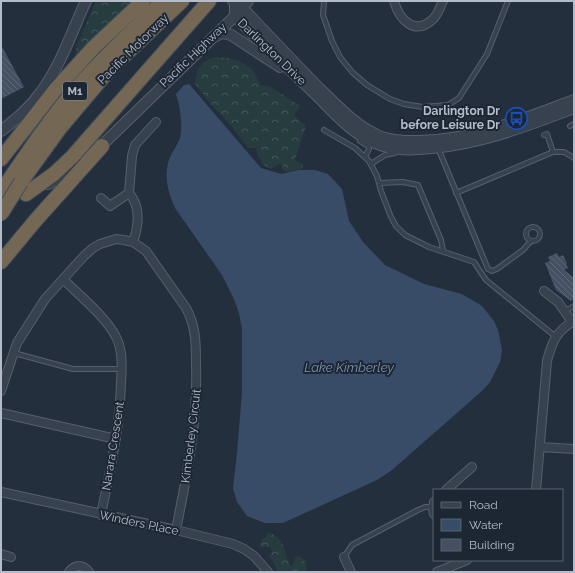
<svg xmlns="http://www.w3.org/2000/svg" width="575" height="573" viewBox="0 0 575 573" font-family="Raleway,sans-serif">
<defs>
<pattern id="forest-crowns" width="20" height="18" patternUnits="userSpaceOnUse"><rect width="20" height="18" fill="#263c3f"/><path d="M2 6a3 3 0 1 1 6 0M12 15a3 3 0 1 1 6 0" fill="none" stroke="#435659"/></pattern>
<pattern id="building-back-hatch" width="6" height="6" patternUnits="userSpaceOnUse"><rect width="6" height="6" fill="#455162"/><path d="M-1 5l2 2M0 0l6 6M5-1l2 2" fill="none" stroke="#5d6877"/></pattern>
</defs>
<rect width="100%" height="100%" fill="#242f3e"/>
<path fill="url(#forest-crowns)" d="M96,1H133L75,57L77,45Z
M215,57C228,57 244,60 253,71C256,75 258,80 261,85L271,87L300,106L294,115L306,126L295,160L303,164L302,169L286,172L282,169L283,165L279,164L271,169L262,164L261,160L258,157L256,148H248L232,127L210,103L195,84C197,68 200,62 215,57Z
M269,533C286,537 283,554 291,566L293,565L295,557L299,556L305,561L307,572H278L271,558L268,557L271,554L272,549L268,547H262L259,546L262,540Z"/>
<path fill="#394c67" d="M189,84L261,168L281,174L299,170H315L328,174L342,189L349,221L363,242L385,265L424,284L462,294L482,306L494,321L498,330L502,350L500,362L490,382L483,390L392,470L377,480L283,523H265L247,516L237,502L233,488L237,453L242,393V329L239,313L234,299L222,275L175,208C168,192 163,175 170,157C173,151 178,144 180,138C183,123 180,108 176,94L184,85Z"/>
<path fill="url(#building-back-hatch)" d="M1,45L24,87L1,99Z
M557,253L559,257L563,255L567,264H566L568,268L564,270L574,278V298L571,301L556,290L545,263L550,261L548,257Z"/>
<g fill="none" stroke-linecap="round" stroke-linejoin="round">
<defs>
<path id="service" d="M324,1L323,15L332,41L340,57L352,72L367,85L390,99L404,104L423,107L448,105L459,98L487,54L508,1
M570,126L574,124
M324,130L355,148L369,161L377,176L381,191L391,217L396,226L405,235L429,247L474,262L486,280L556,337
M544,135L547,134L553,152
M360,141L368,146L369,149L365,157
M438,148L488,269L492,271L497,269L523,250L531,241
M371,164L385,155L395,153
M379,183L403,182L418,185L441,240L443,250
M456,193L553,152H564L574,158
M526 234a7 7 0 1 1 14 0a7 7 0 1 1-14 0Z
M565,311L574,306
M14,353L73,369H121
M344,557L352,545L418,510L425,507H433"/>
<path id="minor" d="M394,1C399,19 414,36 432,20C438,15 440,7 443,1
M129,193L132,156L135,145L156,122
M101,198L110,206L129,193C141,207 139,225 133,242
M63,279C79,295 106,317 116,337C123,350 122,368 121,382C120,427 110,470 101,515
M544,291L558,302L572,322
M1,391L17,343L45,299L84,256L93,248L100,244L116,239L124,240L133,242L146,251L186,308C196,326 196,344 196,364C198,421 187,475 176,530
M1,413L116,439
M540,447L574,449
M446,490L472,467
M536,490L547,361C552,342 556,331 574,321
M1,492L176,530L233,544L244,549L254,556L268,572
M434,502L433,509L434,514
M1,554L11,557
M344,557L351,572
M69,572C75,564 83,564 89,572
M437,572L467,560"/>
<path id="tertiary" d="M233,1L247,13C272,39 297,66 323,92C339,107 354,124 375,134C388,141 404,141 419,141C474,140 523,119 574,100
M235,3V16C260,42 287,67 313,92C332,110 350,133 375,143C393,151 413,150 432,148C484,143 526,126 574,108
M214,37L222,33L231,35L280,67
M1,131C16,119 30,108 41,92C61,65 72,31 86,1
M97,150L235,16L248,1
M48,184L68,173L80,164"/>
<path id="motorway" d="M1,159L55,90L93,48L143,1
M21,182L60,128L109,70L182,1
M1,192C21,162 41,132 63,104C93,67 129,34 163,1
M26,194L54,174L72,157L209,1
M1,262L35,221L102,146"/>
</defs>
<use href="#service" stroke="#565f6c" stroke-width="6"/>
<use href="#minor" stroke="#565f6c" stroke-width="10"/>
<use href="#tertiary" stroke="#565f6c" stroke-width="12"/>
<use href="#motorway" stroke="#434c59" stroke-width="16"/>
<use href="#service" stroke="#38414e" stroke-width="4"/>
<use href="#minor" stroke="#38414e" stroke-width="8"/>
<use href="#tertiary" stroke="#38414e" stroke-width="10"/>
<use href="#motorway" stroke="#746855" stroke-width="14"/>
<defs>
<path id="motorway-bridge" d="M1,214L21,182"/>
</defs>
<use href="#motorway-bridge" stroke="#434c59" stroke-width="16" stroke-linecap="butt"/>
<use href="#motorway-bridge" stroke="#746855" stroke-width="14"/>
</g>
<defs>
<symbol id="bus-ring" viewBox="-11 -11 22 22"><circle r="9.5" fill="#1d2633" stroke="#1a4fb4" stroke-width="1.5"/><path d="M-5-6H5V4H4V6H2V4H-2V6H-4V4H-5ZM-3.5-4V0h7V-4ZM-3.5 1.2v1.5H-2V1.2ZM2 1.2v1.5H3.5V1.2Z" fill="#1a4fb4"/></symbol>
</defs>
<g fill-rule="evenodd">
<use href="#bus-ring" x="504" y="106" width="25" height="25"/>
</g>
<g text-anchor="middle" stroke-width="4" stroke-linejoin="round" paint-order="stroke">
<rect fill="#1d2633" stroke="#878f9c" stroke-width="1" x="63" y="82" width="24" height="18" rx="3"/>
<g font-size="11" font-weight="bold" fill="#b4bcc9">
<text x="75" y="95">M1</text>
</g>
<g font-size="12" fill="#b4bcc9" stroke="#1d2633">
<text transform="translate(133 49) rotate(-45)" y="4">Pacific Motorway</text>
<text transform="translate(272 52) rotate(44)" y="4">Darlington Drive</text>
<text transform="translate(193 55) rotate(-44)" y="4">Pacific Highway</text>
<text transform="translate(191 436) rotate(-83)" y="4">Kimberley Circuit</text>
<text transform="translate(113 446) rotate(-81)" y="4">Narara Crescent</text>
<text transform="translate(139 523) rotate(12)" y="4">Winders Place</text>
</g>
<g font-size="12" font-weight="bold" fill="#b4bcc9" stroke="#1d2633" text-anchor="end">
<text x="500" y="115">Darlington Dr<tspan x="500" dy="14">before Leisure Dr</tspan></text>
</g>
<g font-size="13" font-style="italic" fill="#7c92b1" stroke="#1d2633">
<text x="349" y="372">Lake Kimberley</text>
</g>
</g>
<rect width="575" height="573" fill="none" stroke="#b4bcc9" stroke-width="4"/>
<rect x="433" y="489" width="130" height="72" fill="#1d2633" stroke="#59626f"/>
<rect x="441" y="502" width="20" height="6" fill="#38414e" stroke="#59626f"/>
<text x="469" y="509" font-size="12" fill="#b4bcc9">Road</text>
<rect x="441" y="519" width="20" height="12" fill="#394c67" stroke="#59626f"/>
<text x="469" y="529" font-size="12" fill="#b4bcc9">Water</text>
<rect x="441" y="539" width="20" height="12" fill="#455162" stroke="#59626f"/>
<text x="469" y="549" font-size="12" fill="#b4bcc9">Building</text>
</svg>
